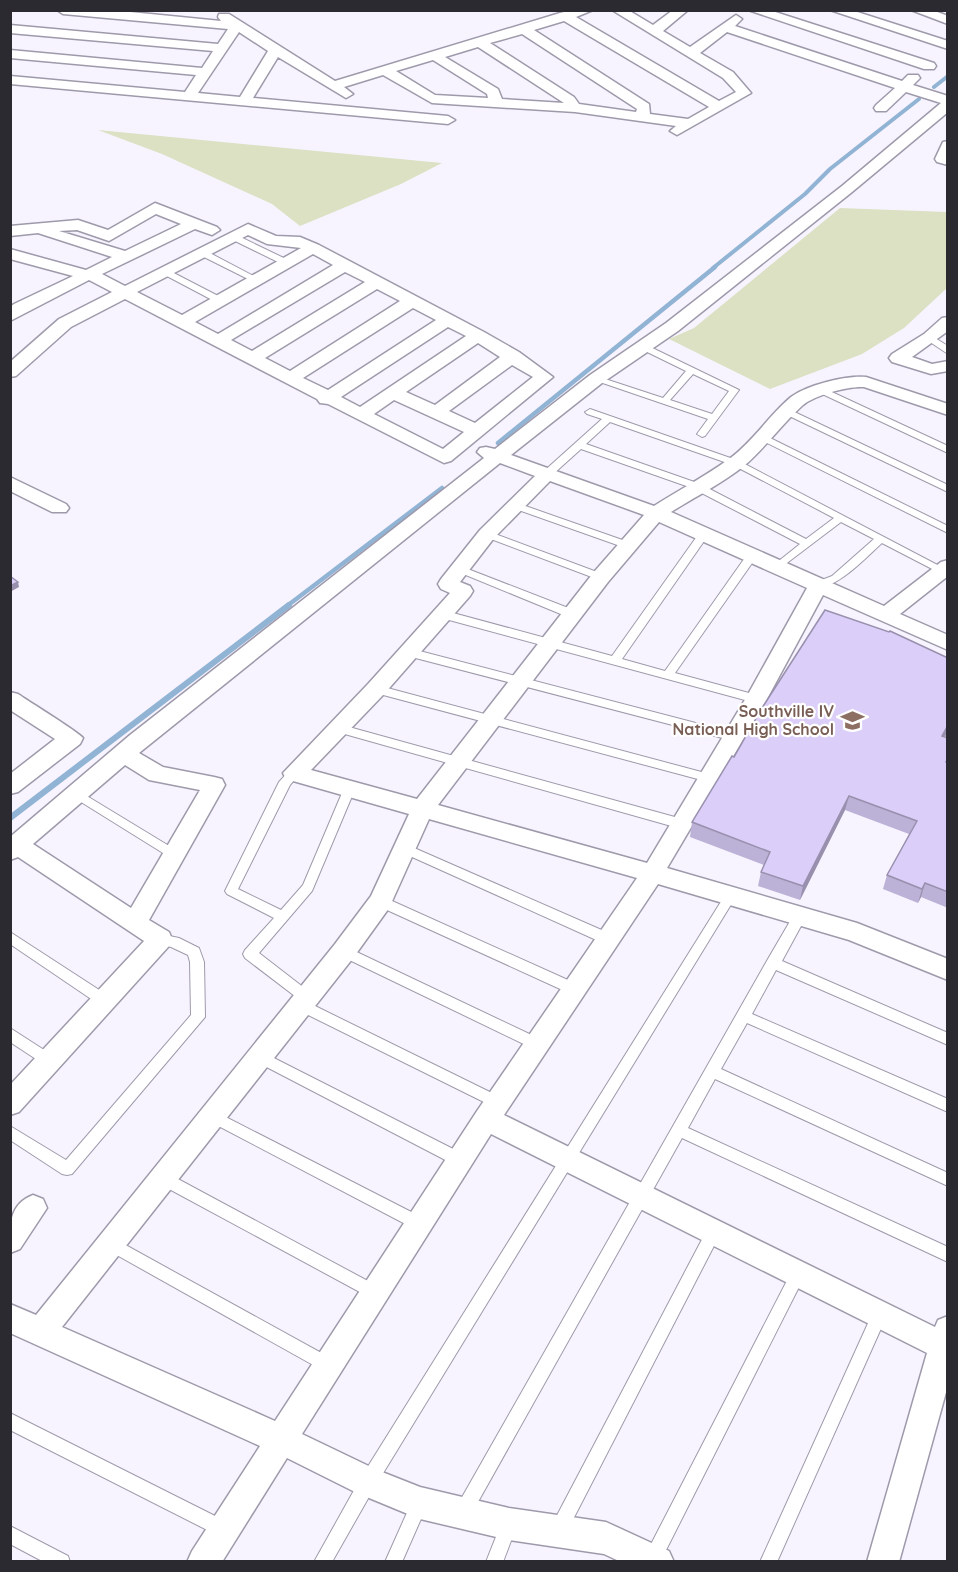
<svg xmlns="http://www.w3.org/2000/svg" width="958" height="1572" viewBox="0 0 958 1572" font-family="Quicksand,sans-serif">
<rect width="100%" height="100%" fill="#f7f4ff"/>
<path fill="#dbe1c2" d="M98,130L442,163L401,184L300,226L272,204L162,154Z
M840,208L947,212V288L904,328L862,354L770,389L669,339L694,328Z"/>
<g fill="none" stroke-linecap="round" stroke-linejoin="round">
<path stroke="#91b3d4" stroke-width="4" d="M934,87L948,76
M713,268L805,194L830,169L919,99"/>
<path stroke="#91b3d4" stroke-width="4.5" d="M498,443L715,267
M287,606L442,488"/>
<path stroke="#91b3d4" stroke-width="6" d="M10,818L289,605"/>
<defs>
<path id="lane" d="M234,234L290,261L291,263L284,265L231,239L230,237Z
M200,251H206L261,280L254,282L200,255Z
M166,269L224,299L225,301L218,303L163,274L162,272Z
M930,335L948,346V354L927,340L925,338Z
M642,343L739,390L705,436L702,437L697,434L708,419L591,379L593,377H599L663,398L686,371L639,348V344ZM693,374L729,391L712,414L670,400Z
M821,387L948,446V453L818,392L816,390Z
M786,408L948,485V492L783,413L781,411Z
M590,409L739,461L947,570L942,573L938,572L882,543C866,557 836,591 814,587L813,585L814,583L832,576L874,539L841,522L779,569L774,566L775,564L800,544L692,488L581,449L551,476H543V472L602,419L587,414L585,412ZM610,422L733,465L834,518L806,539L700,484L586,444Z
M764,435L948,526V533L761,440L759,438Z
M514,502L631,543L632,545L631,547H623L510,507L509,505Z
M487,531L605,575L606,577L601,580L597,579L483,536L482,534Z
M704,531L709,534L622,659L665,671L749,552H757L758,554L757,556L675,673L760,696L762,699L760,702L756,703L438,617L437,614L442,610L612,656L700,532Z
M460,566L576,611L577,614L576,617H568L456,571L455,569Z
M408,648L734,733L740,737L734,741L404,655L402,652L404,649Z
M376,685L709,774L715,778L709,782L372,692L370,689L372,686Z
M338,724L682,819L686,821L688,824L686,827L682,829L334,731L332,728Z
M294,769L300,773L290,785L238,889L281,910L303,885L345,786H353L355,789L312,891L259,953L312,994L314,998L309,1003L502,1098L504,1102L502,1106L497,1108L492,1106L296,1009L294,1005L296,1001L300,1000L245,958L243,954L245,950L274,918L227,894L225,891L279,782L290,770Z
M77,790L179,852L181,855L179,858H171L73,797L71,794L73,791Z
M405,844L613,935L615,939L613,943L608,944L603,943L401,852L399,849L401,846Z
M731,890L735,892L737,895L735,898L374,1488L332,1562H314L362,1476L727,892Z
M381,896L579,985L581,989L579,993L574,994L569,993L376,905L375,901L376,897Z
M801,910L806,911L807,915L782,961L948,1033V1045L776,970L752,1014L948,1099V1112L747,1023L721,1069L948,1173V1186L715,1079L688,1128L948,1247V1262L682,1138L469,1518L463,1520L457,1518L455,1512L457,1506L768,959L796,911Z
M10,932L110,997L112,1001L110,1005L105,1006L100,1005L10,944Z
M160,934L179,938L199,948L204,962L205,1017L72,1174L67,1175L62,1174L10,1140V1126L66,1160L191,1015L190,962L188,955L171,947L155,943L153,939L155,935Z
M344,946L542,1040L544,1044L542,1048L537,1050L532,1048L339,955L337,951L339,947Z
M10,1028L55,1057L57,1061L55,1065L50,1067L45,1065L10,1042Z
M260,1051L465,1155L467,1160L465,1165L460,1166L455,1165L255,1061L253,1057L255,1053Z
M212,1110L423,1218L425,1223L423,1228L418,1230L413,1228L207,1120L205,1116L207,1112Z
M163,1171L379,1287L382,1292L379,1297L374,1299L369,1297L158,1183L156,1178L158,1173Z
M713,1226L718,1228L720,1233L718,1238L565,1535L559,1537L553,1535L551,1529L553,1523L708,1228Z
M111,1237L334,1360L336,1365L334,1370L328,1373L322,1370L106,1249L103,1244L106,1239Z
M798,1267L803,1269L806,1274L803,1279L660,1562H646L644,1558L647,1552L793,1269Z
M879,1308L884,1310L887,1315L777,1562H760L874,1310Z
M10,1413L229,1523L231,1529L229,1535L223,1537L217,1535L10,1430Z
M420,1495L426,1497L428,1503L402,1562H385L414,1497Z
M509,1517L515,1519L517,1525L503,1562H486L503,1519Z
M10,1526L68,1556L70,1562H44L10,1544Z"/>
<path id="street" d="M57,10H110L221,21L218,17L219,14H229L335,81L560,13L572,10H593L576,17L719,101L736,92L723,78L612,10H628L653,25L673,10H688L663,31L690,47L736,15L742,19L735,26L902,81L908,75H918L920,78L913,85L948,96V112L852,192L678,331L602,383L511,455L654,506C679,490 706,476 729,459C753,442 770,414 791,397C807,385 847,375 866,377L948,404V415L864,387C848,386 815,395 803,405C782,424 766,447 745,465C723,483 695,497 671,512L884,606L941,562L948,560V576L900,614L948,635V650L823,595L767,699L667,868L857,923L948,959V980L849,940L658,884L504,1115L935,1327L938,1320L948,1316V1385L899,1562H867L927,1353L491,1134L302,1434L377,1470L420,1487L509,1508L606,1522L669,1551L674,1562H621L604,1554L509,1540L420,1519L357,1493L287,1458L222,1562H187L192,1551L260,1446L10,1333V1304L36,1315L335,944L371,896L409,814L286,779L283,773L368,684L450,593L441,589L438,584L441,579L480,530L535,476L500,463L139,753L163,767L214,777L222,779L225,785L149,920L169,932L172,939L169,946L19,1112L10,1115V1085L144,941L18,857L10,860V837L130,735L484,458L477,452L480,448L486,447L495,449L590,375L666,323L842,186L941,103L906,92L886,111H876L874,108L876,105L895,88L727,32L700,53L733,72L751,93L677,135L670,131L676,126L575,112L432,103L383,75L344,87L353,94L346,98L278,57L253,98L448,116L455,120L448,124L10,84V76L185,92L196,75L10,58V50L202,68L213,51L10,33V25L218,44L228,29L63,14ZM564,21L709,107L688,119L650,114L649,104L534,30ZM239,32L268,51L240,97L198,93ZM522,34L637,109L636,112L579,104L574,97L490,43ZM478,47L564,103L502,99L498,89L445,57ZM433,60L487,94L488,98L435,95L396,71ZM550,481L644,515L594,572L417,799L311,770L384,694L470,596L473,591L470,586L460,582L494,538ZM659,522L807,588L746,698L647,863L438,805L608,582ZM125,765L149,780L200,790L131,908L33,844ZM429,819L637,878L477,1111L275,1421L62,1327L353,958L389,908Z
M748,10H769L934,63L936,66L934,69H924Z
M830,10H851L948,41V49Z
M911,10H932L948,16V24Z
M948,141V165L937,162L935,159L943,142Z
M155,203L217,227L220,230L212,235L195,229L102,274L125,286L248,224L276,236L300,237L319,245L484,332L519,352L553,377L451,461L444,463L328,404L320,403L317,399L125,299L71,327L16,376L10,377V362L59,319L112,292L89,280L10,321V307L14,304L73,276L10,259V249L86,270L112,257L38,233L10,236V226L78,220L108,230ZM156,214L181,224L125,251L59,231L77,230L109,241ZM248,235L267,244L301,248L182,315L137,292ZM313,254L333,265L218,334L195,322ZM345,272L365,282L252,351L231,340ZM377,289L400,301L290,371L265,358ZM413,308L436,320L328,390L303,378ZM448,327L466,336L360,407L341,397ZM478,343L500,357L435,405L406,392ZM512,365L533,377L475,423L449,411ZM394,400L464,432L443,449L374,414Z
M948,317V331L912,357L932,364L948,361V371L931,374L892,362L889,358L892,354L924,334L942,318Z
M10,477L66,504L69,508L66,512H52L10,491Z
M10,692L18,694C28,701 80,733 83,738L80,744L18,792L10,794V774L55,739L10,710Z
M33,1195L43,1199L47,1208L20,1249L10,1253C10,1229 7,1205 33,1195Z"/>
</defs>
<use href="#lane" stroke="#9f9aab" stroke-width="2"/>
<use href="#street" stroke="#9f9aab" stroke-width="3"/>
<use href="#lane" fill="#fff" fill-rule="evenodd"/>
<use href="#street" fill="#fff" fill-rule="evenodd"/>
</g>
<path fill="#bcb1d6" d="M948,658V731L945,737L948,738V908L921,897L918,903L883,889L887,875L909,834L845,810L800,900L758,886L761,872L764,865L690,837L692,822L734,757Z"/>
<path fill="#9990ae" d="M18,582L19,587L10,592V586Z
M948,725V731L937,750L942,736Z
M849,796L845,810L800,900L803,886Z
M925,883L921,897L918,903L922,889Z"/>
<path fill="#dbcef9" stroke="#9990ae" stroke-width="1.5" d="M10,576L18,582L10,586Z
M825,610L889,632L890,631L948,658V725L942,736L948,738V758L946,762L948,763V892L925,883L922,889L887,875L917,821L849,796L803,886L761,872L770,852L692,822L732,756L734,757L762,708Z"/>
<defs>
<symbol id="school-bare" viewBox="-9 -9 18 18"><path d="M0-5L7-2L0 1L-7-2ZM-4 1L0 2.5L4 1V4Q0 6-4 4Z" fill="#8d6e63" stroke="#fff" stroke-width="2.5" paint-order="stroke"/></symbol>
</defs>
<g fill-rule="evenodd">
<use href="#school-bare" x="836" y="704" width="33" height="33"/>
</g>
<g text-anchor="middle" stroke-width="4.5" stroke-linejoin="round" paint-order="stroke">
<g font-size="16" font-weight="bold" fill="#785e54" stroke="#fff" text-anchor="end">
<text x="834" y="717">Southville IV<tspan x="834" dy="18">National High School</tspan></text>
</g>
</g>
<rect width="958" height="1572" fill="none" stroke="#2b2a30" stroke-width="24"/>
</svg>
